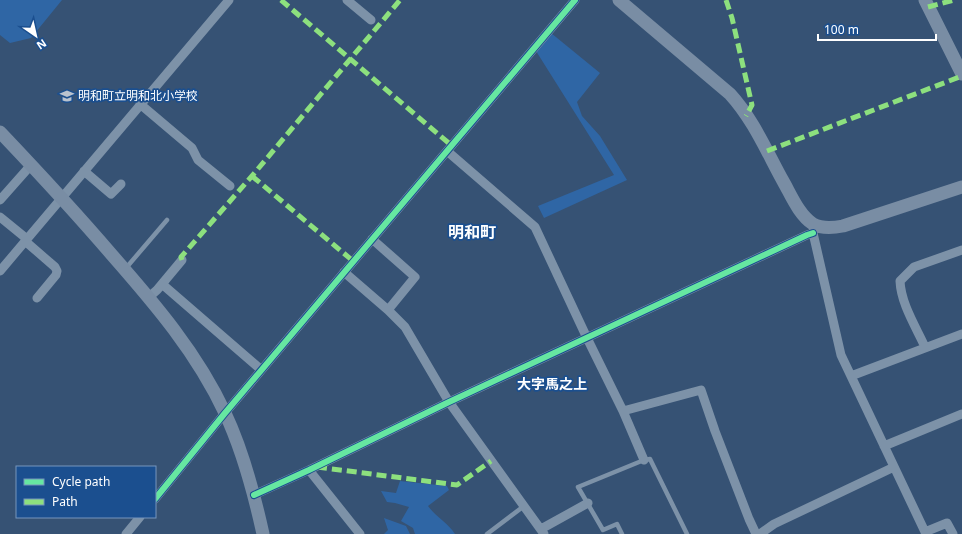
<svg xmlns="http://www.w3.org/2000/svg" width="962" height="534" viewBox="0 0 962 534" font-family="'Noto Sans','Noto Sans JP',sans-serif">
<rect width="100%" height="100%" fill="#365274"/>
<path fill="#2f66a5" d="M0,0H62L31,38L10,43L0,35Z
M551,33L600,73L577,102L582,116L600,136L627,180L544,218L538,206L614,175L536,51Z
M400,481L447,486L449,490L428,506C436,517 448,523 455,534H415L413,528L401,521L409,507L395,503L387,502L381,491L396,493Z
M384,518L406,526L410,534H384L388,530Z"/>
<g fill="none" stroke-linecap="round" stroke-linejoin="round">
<path stroke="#7d92a8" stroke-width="4.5" d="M126,268L167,220
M487,534L524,506
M622,534L617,524L603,530L578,487L644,460L650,459L687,534"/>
<path stroke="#7d92a8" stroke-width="9" d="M347,0L371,20
M140,104L192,148L198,160L230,186
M447,151L535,227L587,338L623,411L644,460
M84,171L111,194L121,184
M0,200L31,165
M0,217L27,239
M814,228L813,233L841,355L926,534
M372,239L415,277L388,310
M25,241L55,267L57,271L56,275L37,298
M0,271L229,0
M344,272L388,310L405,327L449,402L544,534
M162,284L258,367
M149,297L157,290L182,260
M925,347C916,327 901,304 900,281L914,267L962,250
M851,376L962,334
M623,411L701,390L715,431L749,519L756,534
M884,446L962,414
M309,470L360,534
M254,495L309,470L449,402L807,235L813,233
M155,499L225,413L575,0
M541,529L588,503
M925,532L947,523L953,534
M126,534L140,517
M760,534L774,524L894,467"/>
<path stroke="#798da4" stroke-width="13" d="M619,0L730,94C753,119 767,152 783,181C791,195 799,215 813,224C822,229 833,228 843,226L962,187
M925,0L962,74
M0,132C38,172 76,213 112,255C155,304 197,353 225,413C243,451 254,493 263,534"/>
<path stroke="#8de07e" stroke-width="5" stroke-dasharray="10 5" stroke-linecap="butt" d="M281,0L451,145
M726,0L732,18L752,105L746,116
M928,7L954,0
M767,151L962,76
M252,176L353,261
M182,260L181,257L252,176L400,0
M317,467L457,485L491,461"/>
<defs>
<path id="cycleway" d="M254,495L309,470L449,402L807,235L813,233
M155,499L225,413L575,0"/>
</defs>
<use href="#cycleway" stroke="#1b4f8f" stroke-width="8"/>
<use href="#cycleway" stroke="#66e7a1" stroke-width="6"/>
</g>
<defs>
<symbol id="school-bare" viewBox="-9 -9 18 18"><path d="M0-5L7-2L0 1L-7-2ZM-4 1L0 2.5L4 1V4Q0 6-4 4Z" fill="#b9c2ce" stroke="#1b4f8f" stroke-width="2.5" paint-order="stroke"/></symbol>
</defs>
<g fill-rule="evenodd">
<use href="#school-bare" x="57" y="86" width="20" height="20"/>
</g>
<g text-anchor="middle" stroke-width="3.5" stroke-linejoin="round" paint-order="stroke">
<g font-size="12" fill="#fff" stroke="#1b4f8f" text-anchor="start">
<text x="78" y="100">明和町立明和北小学校</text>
</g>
<g font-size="14" font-weight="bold" fill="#fff" stroke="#1b4f8f">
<text x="552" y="389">大字馬之上</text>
</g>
<g font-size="16" font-weight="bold" fill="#fff" stroke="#1b4f8f">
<text x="472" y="238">明和町</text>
</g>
</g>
<rect x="16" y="466" width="140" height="52" fill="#1b4f8f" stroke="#7695bc"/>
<rect x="24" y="479" width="20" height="6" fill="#66e7a1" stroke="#7695bc"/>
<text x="52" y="486" font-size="12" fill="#ffffff">Cycle path</text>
<rect x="24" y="499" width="20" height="6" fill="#8de07e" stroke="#7695bc"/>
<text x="52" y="506" font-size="12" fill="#ffffff">Path</text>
<g transform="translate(36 36) rotate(146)" stroke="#1b4f8f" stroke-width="3" paint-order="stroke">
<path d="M0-3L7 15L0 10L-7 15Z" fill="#ffffff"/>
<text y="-6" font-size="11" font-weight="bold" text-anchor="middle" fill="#ffffff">N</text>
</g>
<path d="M818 34v6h118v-6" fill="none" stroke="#ffffff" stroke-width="2"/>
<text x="824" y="34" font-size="12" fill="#ffffff" stroke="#1b4f8f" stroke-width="3" paint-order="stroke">100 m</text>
</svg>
